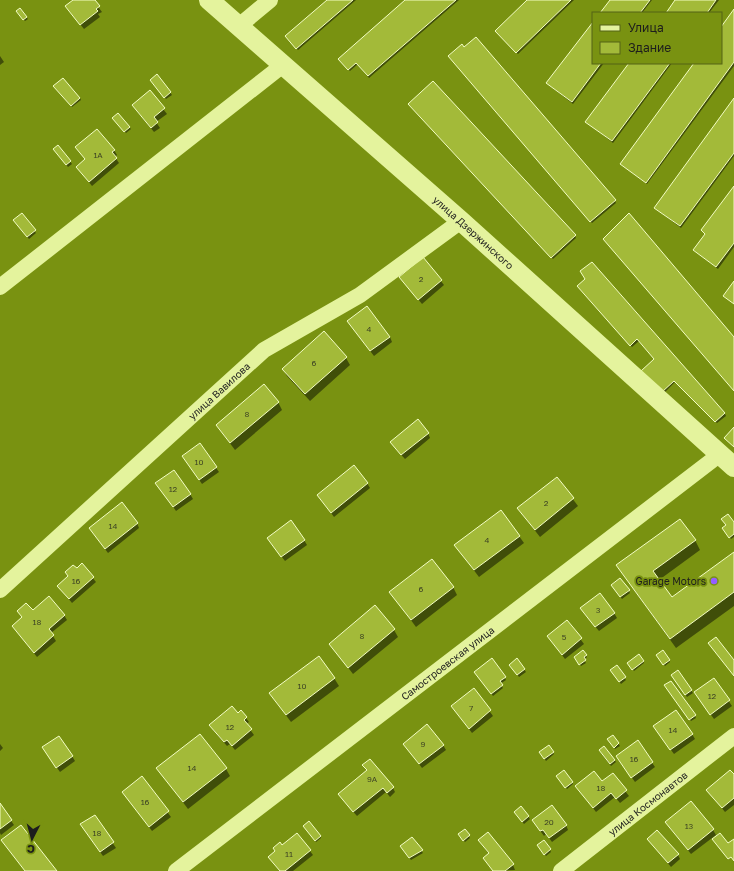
<svg xmlns="http://www.w3.org/2000/svg" width="734" height="871" viewBox="0 0 734 871" font-family="'Golos Text',sans-serif">
<rect width="100%" height="100%" fill="#799211"/>
<path fill="#0007" d="M74,0H93L102,12L98,14L100,17L84,29L66,7Z
M328,0H356L298,50L287,38Z
M407,0H459L369,78L358,64L350,71L340,61Z
M528,0H574L518,54L497,33Z
M611,0H652L642,13H601Z
M677,0H719L709,13H667Z
M734,11V66L647,184L621,164L696,63H721V28Z
M18,13L26,17L28,19L25,21Z
M593,23V63H604L573,104L549,85Z
M476,39L615,201L616,203L592,223L450,58Z
M0,56L4,62L0,65Z
M630,63H672L613,143L587,122Z
M157,76L172,95L166,99L152,82Z
M56,89L80,98L81,100L72,107Z
M150,92L167,114L156,122L160,128L154,132L136,110Z
M734,100V156L681,228L655,208Z
M410,106L575,236L576,238L553,259Z
M115,120L129,127L131,129L126,133Z
M58,146L72,164L68,167L55,151Z
M76,147L114,150L117,155L115,157L119,163L92,186L77,167L86,160Z
M734,188V247L718,269L694,250L706,234L702,230Z
M22,215L36,233L29,239L16,223Z
M423,258L444,285L422,304L400,277Z
M592,263L725,414L726,416L717,423L675,382L664,393L655,360L639,341L632,347L579,288L586,279Z
M351,326L390,337L392,342L374,356Z
M346,358L350,365L310,401L287,376L283,369Z
M278,402L282,410L235,450L217,426Z
M428,433L430,438L405,459L394,447Z
M199,444L219,472L202,484L183,456Z
M557,478L578,506L540,537L518,509Z
M367,483L370,488L334,517L318,495Z
M160,488L190,494L193,499L176,511Z
M137,523L139,528L108,553L93,533Z
M734,524V537L731,539L723,528L727,525Z
M519,536L524,543L479,577L460,552Z
M304,540L307,545L285,561L271,543Z
M695,540L700,550L659,580L672,599L734,554V606L676,648L617,566Z
M82,565L96,582L72,603L58,586Z
M453,587L457,595L416,627L390,592Z
M613,587L629,591L630,593L622,599Z
M32,611L64,615L67,620L51,633L56,641L37,657L13,627Z
M584,613H614L617,618L599,631Z
M567,621L584,644L565,659L548,637Z
M394,630L398,637L353,674L330,644Z
M583,651L587,657L584,660L586,663L581,666L576,659Z
M659,658L669,660L670,662L665,666Z
M517,660L526,672L519,677L512,667Z
M643,661L644,663L634,671L630,665Z
M616,667L626,680L621,684L611,670Z
M678,671L693,693L687,697L673,677Z
M477,674L505,678L506,680L500,684L503,688L493,696Z
M334,678L339,686L291,722L270,694Z
M714,679L732,706L714,719L698,697Z
M667,688L695,716L696,718L691,721Z
M474,690L493,716L472,733L452,707Z
M237,714L246,718L249,722L246,724L254,735L235,750L230,744L227,746L213,730Z
M657,731L692,734L695,739L674,754Z
M613,737L620,746L615,749L610,742Z
M637,741L655,767L635,782L620,761Z
M0,744L3,748L0,751Z
M404,744L443,745L446,750L422,768Z
M548,746L554,754L546,761L540,752Z
M604,747L616,762L611,766L601,753Z
M46,752L72,756L75,761L60,772Z
M363,765L393,788L395,792L390,797L386,792L357,816L342,799L367,771Z
M158,769H226L230,776L188,809Z
M612,774L629,796L620,803L615,797L596,812L576,786L602,782Z
M734,775V805L725,812L707,790Z
M142,778L171,817L152,831L123,792Z
M559,778L572,782L573,784L567,789Z
M0,805L14,825L1,835L0,833Z
M521,807L530,819L524,824L516,814Z
M94,816L116,848L103,856L84,829Z
M536,825H566L568,830L552,842L546,834L544,836Z
M669,827L713,830L716,835L691,854Z
M305,828L320,836L321,838L316,842Z
M465,830L470,838L465,842L461,837Z
M412,838L423,853L411,860L402,849Z
M648,839L678,855L680,859L671,867Z
M2,840L56,871H25Z
M479,840L513,865L515,870L493,871L489,854Z
M538,845L550,850L551,852L546,856Z
M282,846L310,851L313,855L293,871H280Z"/>
<path fill="#a3ba39" stroke="#f3fdc4" d="M73,0H95L100,6L96,9L98,11L80,25L65,6Z
M327,0H353L296,49L285,36Z
M405,0H456L368,76L356,63L348,70L338,59Z
M527,0H571L516,53L495,31Z
M610,0H650L640,13H600Z
M675,0H716L707,13H666Z
M20,8L27,17L23,20L16,11Z
M734,9V62L646,183L620,164L694,63H721V27Z
M593,22V63H601L572,102L546,83Z
M476,37L616,200L590,222L448,56L462,44L464,47Z
M629,63H670L612,141L585,122Z
M157,74L171,92L164,98L150,80Z
M63,78L80,98L71,106L53,86Z
M433,81L576,235L551,258L408,104Z
M150,90L165,108L154,117L158,122L151,128L132,105Z
M734,98V153L680,226L654,208Z
M118,113L130,127L124,132L112,118Z
M97,129L115,150L112,152L117,158L89,182L76,167L85,159L75,147Z
M58,145L71,161L66,165L53,149Z
M734,186V243L716,267L693,250L705,234L701,230Z
M22,213L36,230L27,237L13,220Z
M629,213L734,337V391L603,239Z
M423,257L442,280L418,300L399,277Z
M592,262L725,413L715,422L674,381L662,392L641,371L654,359L637,339L630,346L577,286L585,279L580,271Z
M734,281V304L723,296Z
M367,306L390,337L370,351L347,321Z
M324,331L347,357L305,394L282,369Z
M264,384L279,402L230,443L216,425Z
M418,419L429,433L401,455L390,442Z
M734,427V447L724,438Z
M200,443L217,467L199,480L182,456Z
M354,465L368,483L331,513L317,495Z
M174,470L191,494L173,507L155,483Z
M557,477L574,498L535,530L517,508Z
M122,502L138,523L105,549L89,528Z
M501,510L520,536L474,570L454,545Z
M728,514L734,522V534L729,538L722,528L726,525L721,519Z
M680,519L696,540L653,571L672,597L734,552V592L670,639L616,565Z
M291,520L305,540L281,557L267,538Z
M432,559L454,587L411,620L389,592Z
M82,563L94,577L69,599L57,586L68,576L65,572L73,565L77,568Z
M620,578L630,590L620,597L611,585Z
M600,593L615,613L595,627L580,608Z
M49,596L65,615L49,629L54,635L34,653L12,626L22,617L17,611L26,603L33,610Z
M375,605L395,629L348,668L329,644Z
M567,620L582,638L562,655L547,636Z
M716,637L734,660V676L708,643Z
M583,650L587,655L584,657L586,660L579,665L574,657Z
M663,650L670,660L663,665L656,655Z
M639,654L644,661L632,670L627,663Z
M319,656L335,678L286,715L269,693Z
M492,658L506,677L500,681L503,685L491,694L474,672Z
M517,658L525,669L517,675L509,665Z
M617,665L626,677L619,682L610,670Z
M678,670L692,690L685,695L671,675Z
M714,678L730,700L710,715L694,692Z
M671,681L696,715L689,720L664,685Z
M474,688L491,710L469,729L451,706Z
M232,706L238,713L241,710L247,717L244,720L252,729L232,746L227,740L224,742L209,725Z
M676,710L693,734L670,750L653,726Z
M427,724L444,745L419,764L403,744Z
M200,734L227,768L183,802L156,768Z
M613,735L619,743L614,748L607,739Z
M59,736L73,756L56,768L42,747Z
M638,740L653,762L631,778L616,756Z
M549,745L554,752L544,759L539,752Z
M604,746L615,760L610,764L599,750Z
M370,759L394,787L387,793L383,788L353,812L338,794L367,770L362,765Z
M564,770L573,782L565,788L556,776Z
M730,770L734,774V798L722,808L706,790Z
M594,771L602,781L613,773L627,790L616,799L611,793L593,808L575,786Z
M142,776L169,811L149,827L122,792Z
M691,801L714,829L688,850L665,822Z
M0,803L12,820L0,829Z
M552,805L567,825L549,838L543,830L540,831L532,820Z
M521,806L529,816L522,822L514,812Z
M95,815L114,842L100,852L80,824Z
M309,821L321,836L315,841L303,826Z
M21,825L57,871H25L1,840Z
M465,829L470,835L463,841L458,834Z
M657,830L679,854L668,863L647,839Z
M488,832L514,864L505,871H493L483,858L489,853L478,840Z
M297,833L311,850L285,871H280L268,857L275,851L273,848L280,842L282,845Z
M720,833L728,843L734,839V861L731,857L728,859L712,839Z
M412,837L423,850L409,858L400,846Z
M544,840L551,849L544,855L537,845Z"/>
<g fill="none" stroke-linecap="round" stroke-linejoin="round">
<g stroke="#e4f39d" stroke-width="16">
<path d="M239,26L270,0"/>
<path d="M0,287L283,65"/>
<path id="s1" d="M0,590L264,350L360,295L461,221"/>
<path id="s2" d="M176,871L719,455"/>
<path id="s3" d="M561,871L734,736"/>
</g>
<path stroke="#e4f39d" stroke-width="20" id="s4" d="M209,0L461,221L734,467"/>
</g>
<circle fill="#945eff" stroke="#799211" stroke-width="1.5" cx="714" cy="581" r="4"/>
<g text-anchor="middle" stroke-width="3.5" stroke-linejoin="round" paint-order="stroke">
<g font-size="8" fill="#3e4424">
<text x="98" y="158">1А</text>
<text x="421" y="282">2</text>
<text x="369" y="332">4</text>
<text x="314" y="366">6</text>
<text x="247" y="417">8</text>
<text x="199" y="465">10</text>
<text x="173" y="492">12</text>
<text x="546" y="506">2</text>
<text x="113" y="529">14</text>
<text x="487" y="543">4</text>
<text x="76" y="584">16</text>
<text x="421" y="592">6</text>
<text x="598" y="613">3</text>
<text x="37" y="625">18</text>
<text x="362" y="639">8</text>
<text x="564" y="640">5</text>
<text x="302" y="689">10</text>
<text x="712" y="699">12</text>
<text x="471" y="711">7</text>
<text x="230" y="730">12</text>
<text x="673" y="733">14</text>
<text x="423" y="747">9</text>
<text x="634" y="762">16</text>
<text x="192" y="771">14</text>
<text x="372" y="782">9А</text>
<text x="601" y="791">18</text>
<text x="145" y="805">16</text>
<text x="549" y="825">20</text>
<text x="689" y="829">13</text>
<text x="97" y="836">18</text>
<text x="289" y="857">11</text>
</g>
<g font-size="10" fill="#1d1d1d" stroke="#799211">
<text dy="4" stroke="none"><textPath href="#s4" startOffset="352">улица Дзержинского</textPath></text>
<text dy="4" stroke="none"><textPath href="#s1" startOffset="296">улица Вавилова</textPath></text>
<text dy="4" stroke="none"><textPath href="#s2" startOffset="342">Самостроевская улица</textPath></text>
<text dy="4" stroke="none"><textPath href="#s3" startOffset="110">улица Космонавтов</textPath></text>
</g>
<g font-size="10" fill="#1d1d1d" stroke="#799211" text-anchor="end">
<text x="706" y="585">Garage Motors</text>
</g>
</g>
<rect x="592" y="12" width="130" height="52" fill="#799211" stroke="#546316"/>
<rect x="600" y="25" width="20" height="6" fill="#e4f39d" stroke="#546316"/>
<text x="628" y="32" font-size="12" fill="#1d1d1d">Улица</text>
<rect x="600" y="42" width="20" height="12" fill="#a3ba39" stroke="#546316"/>
<text x="628" y="52" font-size="12" fill="#1d1d1d">Здание</text>
<g transform="translate(32 839) rotate(186)" stroke="#799211" stroke-width="3" paint-order="stroke">
<path d="M0-3L7 15L0 10L-7 15Z" fill="#1d1d1d"/>
<text y="-6" font-size="11" font-weight="bold" text-anchor="middle" fill="#1d1d1d">С</text>
</g>
</svg>
